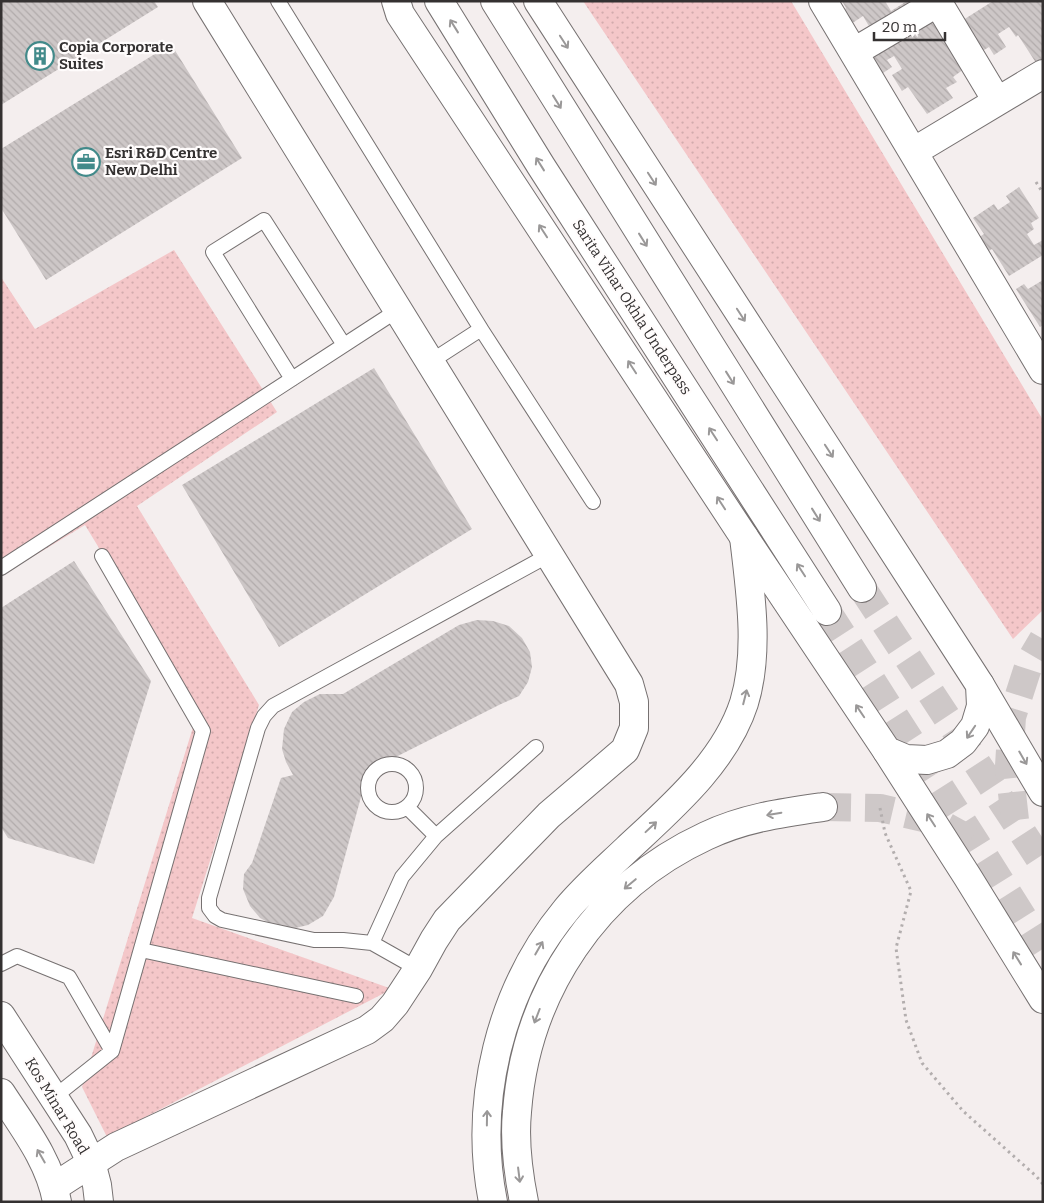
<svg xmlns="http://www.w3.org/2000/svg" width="1044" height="1203" viewBox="0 0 1044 1203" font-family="Bitter,serif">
<defs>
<pattern id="green-dots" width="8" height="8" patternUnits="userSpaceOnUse" patternTransform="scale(1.25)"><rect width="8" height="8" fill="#f4c7c9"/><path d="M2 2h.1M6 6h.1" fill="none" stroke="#d2abad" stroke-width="1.8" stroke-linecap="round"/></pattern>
<pattern id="building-back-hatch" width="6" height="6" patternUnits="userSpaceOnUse" patternTransform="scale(1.25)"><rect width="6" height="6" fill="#cdc7c7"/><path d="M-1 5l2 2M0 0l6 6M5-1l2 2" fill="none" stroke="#b1abab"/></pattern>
</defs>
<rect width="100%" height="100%" fill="#f4eeee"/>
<path fill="url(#green-dots)" d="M583,1H791L1043,420V610L1013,639Z
M174,250L277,412L137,506L259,705L192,918L392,989L107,1137L82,1087L198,711L85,525L1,576V277L35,329Z"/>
<path fill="url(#building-back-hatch)" d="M1,1H154L158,7L1,105Z
M842,1H885L891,11L907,1L915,13L873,33L863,16L851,24L843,11L846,8Z
M993,1H1043V67L1040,69L1018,35L1016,37L1009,27L998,34L1006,47L994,55L989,47L979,53L960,22Z
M940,15L964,69L953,77L957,82L946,88L953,98L927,114L908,87L902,91L892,75L902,69L894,56L887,60L892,67L874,79L864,64Z
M171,44L242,158L46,280L1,208V149Z
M1019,187L1039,218L1031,223L1034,229L1027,234L1034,245L1043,240V255L1009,276L992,249L984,254L975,240L984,234L973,218L994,204L998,210L1010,202L1006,196Z
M1043,280V325L1040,327L1016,289L1024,284L1028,289Z
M374,368L472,529L279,647L182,485Z
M74,561L151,681L94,864L8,838L1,827V608Z
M477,620L493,621L509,626L522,638L530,652L532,667L528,682L519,696L501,704L368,771L334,897L323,916L308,925L291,929L275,926L260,918L250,906L243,889L244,874L252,863L281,778L293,775L286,762L282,749L284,729L292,712L304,702L320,694H343L459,625Z"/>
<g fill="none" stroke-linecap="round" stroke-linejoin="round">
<path stroke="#cec8c8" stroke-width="28" stroke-dasharray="28 14" stroke-linecap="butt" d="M862,588L1043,864
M827,611L976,843L1043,949"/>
<path stroke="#cec8c8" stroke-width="28" stroke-dasharray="28 14" stroke-linecap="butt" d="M823,807L880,808L936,821L976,843
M1015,820L1009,766L1012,717L1030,661L1043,639"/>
<defs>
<path id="service" d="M278,1L481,329L430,362
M481,329L593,502
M292,379L213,252L264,220L344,345
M1,568L398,310
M368 788a24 24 0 1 1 48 0a24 24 0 1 1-48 0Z
M407,807L436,836
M372,943L402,877L436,836L536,747
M141,950L356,996
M1,964L17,956L69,977L112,1051
M418,969L372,943L343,940H314L222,920L215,916L209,908V898L258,728L264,716L273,706L549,555
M53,1098L112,1051L203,731L102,556"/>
<path id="minor" d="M823,1L1043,370
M937,1L997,101
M854,52L940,1
M913,152L1043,74
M54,1187L116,1147L367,1030L382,1019L395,1004L418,969L434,940L447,920L549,815L625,750L634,728V702L629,684L207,1"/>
<path id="tertiary" d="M1,1016L78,1135L91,1162L97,1185L99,1202
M1,1093C23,1127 50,1161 57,1202"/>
<path id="secondary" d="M396,1L400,14L744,537L887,751L906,759L927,760L947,754L963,742L975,726L981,706L980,685L538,1
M439,1L541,166L827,611
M495,1L862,588"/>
<path id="trunk" d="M980,685L1043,792
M887,751L967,876L1043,999
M493,1202C473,1101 500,990 566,910C584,888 606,869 627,849C671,808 725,762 744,703C760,651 750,590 744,537
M524,1202C518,1172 514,1142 517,1112C526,991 596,887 706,836C744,818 781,813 823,807"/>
</defs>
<use href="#service" stroke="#767171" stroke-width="16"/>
<use href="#minor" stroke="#767171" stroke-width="30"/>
<use href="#tertiary" stroke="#767171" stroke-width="30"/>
<use href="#secondary" stroke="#767171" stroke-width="30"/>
<use href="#trunk" stroke="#767171" stroke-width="30"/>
<path stroke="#b3aeae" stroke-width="3" stroke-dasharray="2.5 4" stroke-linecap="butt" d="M1036,182L1043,193
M880,808L885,833L911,891L896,948L906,1020L922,1063L963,1111L1036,1176L1043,1184"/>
<use href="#service" stroke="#fff" stroke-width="14"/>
<use href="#minor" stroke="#fff" stroke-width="28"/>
<use href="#tertiary" stroke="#fff" stroke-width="28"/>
<use href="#secondary" stroke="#fff" stroke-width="28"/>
<use href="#trunk" stroke="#fff" stroke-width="28"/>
</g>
<defs><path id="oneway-shaft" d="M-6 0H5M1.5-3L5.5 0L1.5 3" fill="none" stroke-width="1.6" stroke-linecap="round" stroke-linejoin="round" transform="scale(1.25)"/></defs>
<g stroke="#9a9898">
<use href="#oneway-shaft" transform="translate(454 26) rotate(-122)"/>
<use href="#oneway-shaft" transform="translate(564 42) rotate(57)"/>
<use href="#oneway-shaft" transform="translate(557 102) rotate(58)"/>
<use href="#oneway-shaft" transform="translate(540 164) rotate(-122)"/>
<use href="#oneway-shaft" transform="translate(652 179) rotate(57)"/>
<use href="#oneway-shaft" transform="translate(543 231) rotate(-123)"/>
<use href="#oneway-shaft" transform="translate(643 240) rotate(58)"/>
<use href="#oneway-shaft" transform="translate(741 315) rotate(57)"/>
<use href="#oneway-shaft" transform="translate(632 367) rotate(-123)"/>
<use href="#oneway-shaft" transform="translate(730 378) rotate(58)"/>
<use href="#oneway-shaft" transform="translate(713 434) rotate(-123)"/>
<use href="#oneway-shaft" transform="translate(829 451) rotate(57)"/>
<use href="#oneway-shaft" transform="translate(721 503) rotate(-123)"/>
<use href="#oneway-shaft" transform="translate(816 515) rotate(58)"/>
<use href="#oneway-shaft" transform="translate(801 570) rotate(-123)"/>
<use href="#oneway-shaft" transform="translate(745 697) rotate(-76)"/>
<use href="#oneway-shaft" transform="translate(860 711) rotate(-124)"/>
<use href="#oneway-shaft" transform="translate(971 732) rotate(124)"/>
<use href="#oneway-shaft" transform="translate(1023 758) rotate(60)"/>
<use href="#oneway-shaft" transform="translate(774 814) rotate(170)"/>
<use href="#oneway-shaft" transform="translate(931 820) rotate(-123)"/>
<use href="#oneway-shaft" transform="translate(651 827) rotate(-43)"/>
<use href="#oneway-shaft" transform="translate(630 884) rotate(140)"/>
<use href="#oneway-shaft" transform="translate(539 948) rotate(-60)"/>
<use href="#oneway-shaft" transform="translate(1017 958) rotate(-122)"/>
<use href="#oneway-shaft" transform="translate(537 1016) rotate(111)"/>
<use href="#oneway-shaft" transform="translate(487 1118) rotate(-89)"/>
<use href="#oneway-shaft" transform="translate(41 1156) rotate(-120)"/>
<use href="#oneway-shaft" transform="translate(519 1175) rotate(83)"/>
</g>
<defs>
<symbol id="building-ring" viewBox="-11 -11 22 22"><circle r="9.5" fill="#fffcfc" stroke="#428a8a" stroke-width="1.5"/><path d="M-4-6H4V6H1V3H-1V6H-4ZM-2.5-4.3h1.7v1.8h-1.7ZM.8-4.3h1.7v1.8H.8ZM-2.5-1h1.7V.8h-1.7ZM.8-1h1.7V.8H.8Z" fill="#428a8a"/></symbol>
<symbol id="office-ring" viewBox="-11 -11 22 22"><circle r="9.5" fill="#fffcfc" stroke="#428a8a" stroke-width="1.5"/><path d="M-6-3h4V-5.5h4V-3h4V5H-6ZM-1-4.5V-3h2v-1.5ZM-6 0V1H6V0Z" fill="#428a8a"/></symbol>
</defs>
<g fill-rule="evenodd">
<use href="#building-ring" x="24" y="40" width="32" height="32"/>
<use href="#office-ring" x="70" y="146" width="32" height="32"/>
</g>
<g text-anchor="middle" stroke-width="4.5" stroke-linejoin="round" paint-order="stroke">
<g font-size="15" font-weight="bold" fill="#343131" stroke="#fffcfc" text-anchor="start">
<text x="59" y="52">Copia Corporate<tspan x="59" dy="17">Suites</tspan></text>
<text x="105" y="158">Esri R&amp;D Centre<tspan x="105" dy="17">New Delhi</tspan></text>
</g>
<g font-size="15" fill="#343131" stroke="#fffcfc">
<text transform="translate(632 307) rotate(57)" y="5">Sarita Vihar Okhla Underpass</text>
<text transform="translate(57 1106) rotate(59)" y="5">Kos Minar Road</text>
</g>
</g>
<rect width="1044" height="1203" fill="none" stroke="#343131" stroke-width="5"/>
<path d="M874 32v8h71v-8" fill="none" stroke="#343131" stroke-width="2.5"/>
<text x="882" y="32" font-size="15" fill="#343131" stroke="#fffcfc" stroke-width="4" paint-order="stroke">20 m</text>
</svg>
